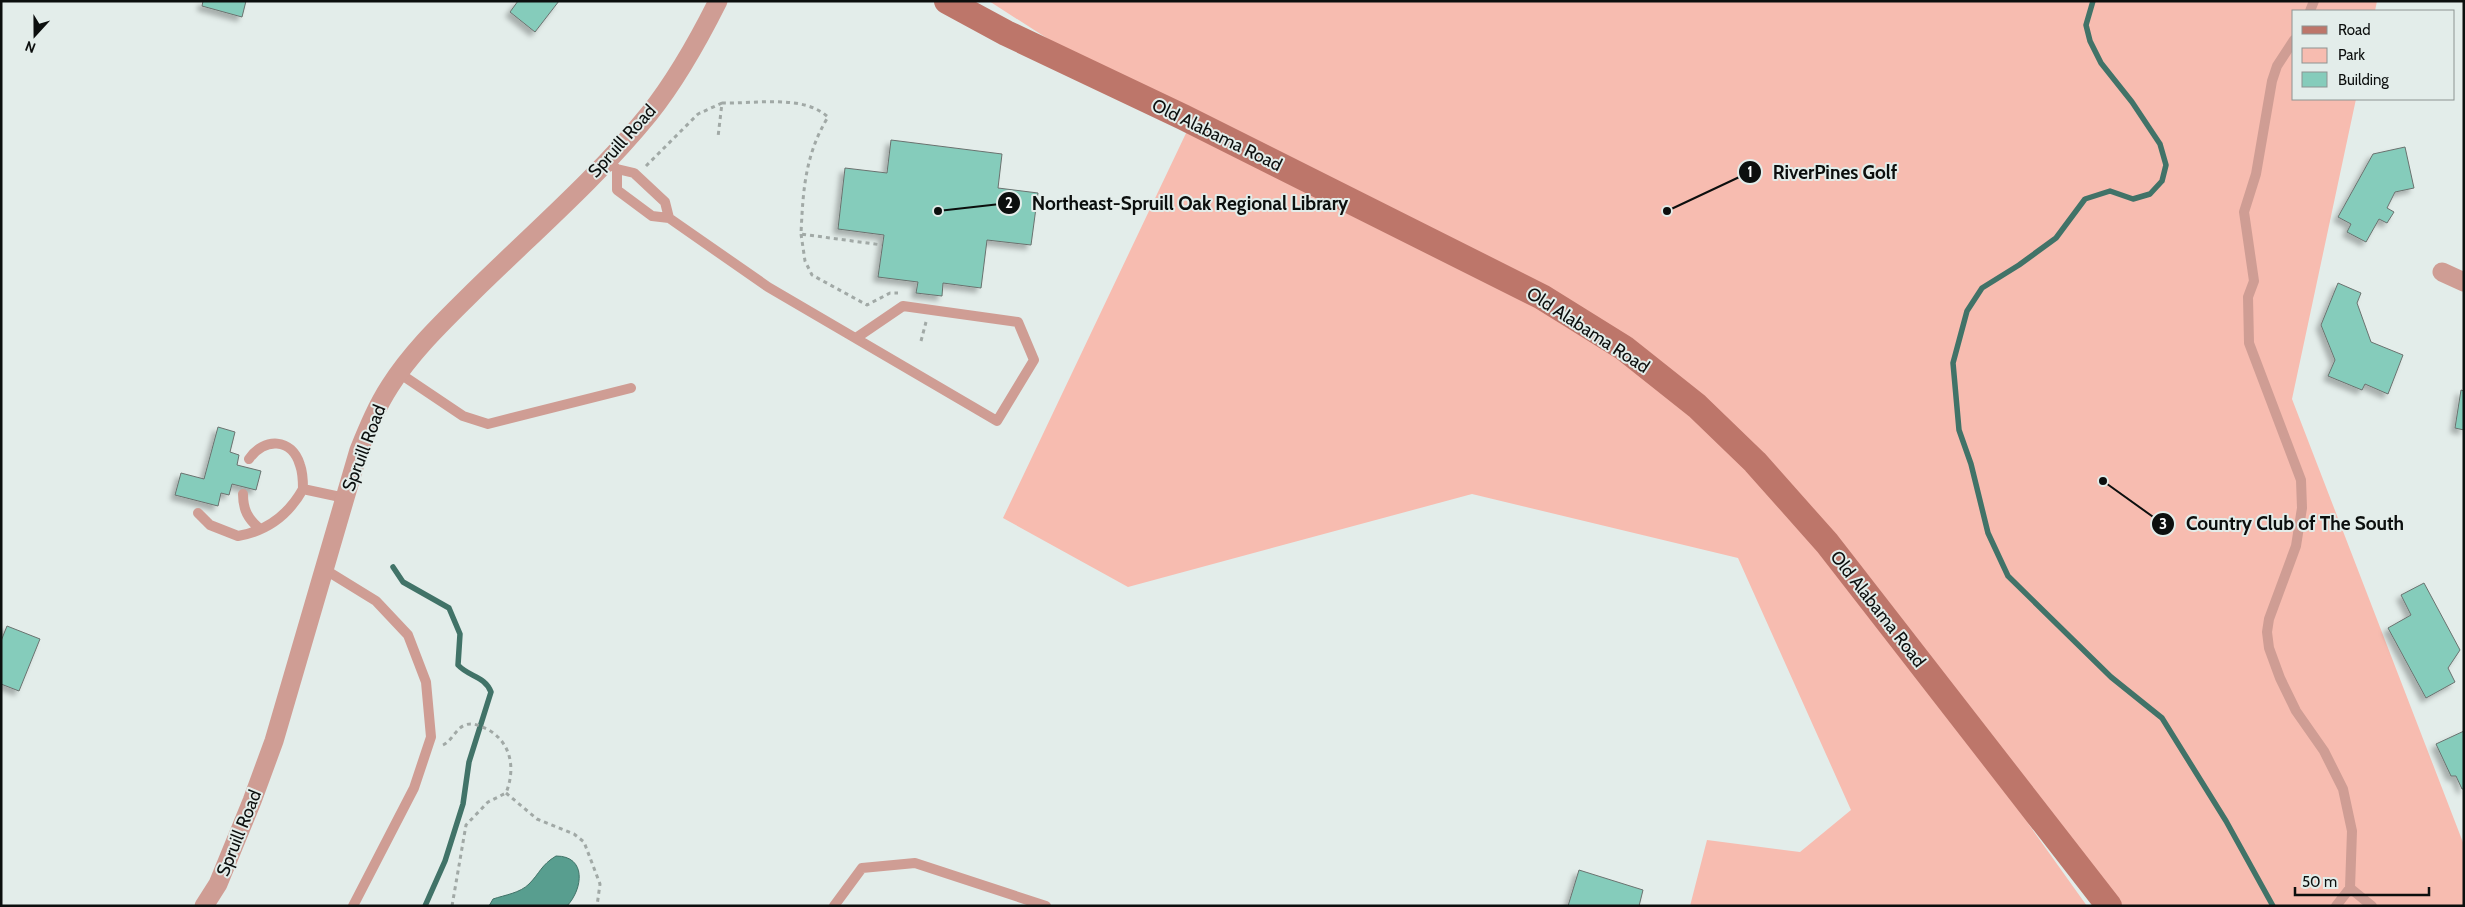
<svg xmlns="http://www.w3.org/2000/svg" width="2465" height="907" viewBox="0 0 2465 907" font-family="Cabin,sans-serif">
<defs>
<filter id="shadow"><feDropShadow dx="-4.5" dy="4.5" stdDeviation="2.5" flood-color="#0004"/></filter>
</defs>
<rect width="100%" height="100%" fill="#e3edea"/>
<path fill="#f7bcb0" d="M989,1H2377L2375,11H2294V99H2356L2292,399L2464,845V906H2101L2027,822L2087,906H1690L1707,840L1800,852L1851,810L1738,558L1472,494L1128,587L1003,518L1188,129Z"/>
<path fill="#589e8f" stroke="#417368" d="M556,856C587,856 583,889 567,906H489L493,899C505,895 520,893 529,884C540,873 541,865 556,856Z"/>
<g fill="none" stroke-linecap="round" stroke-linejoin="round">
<path stroke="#417368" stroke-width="5.5" d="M2093,1L2086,25L2090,41L2101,63L2132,102L2160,144L2166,165L2162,181L2150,194L2133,199L2110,191L2085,199L2056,238L2019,265L1982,288L1967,311L1953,363L1959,430L1971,464L1988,533L2008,576L2111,677L2162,718L2226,821L2273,906
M393,567L403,582L449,608L460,634L458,665C469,677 485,676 491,692L469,762L463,804L445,861L425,906"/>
</g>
<path fill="#85ccbb" stroke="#6a726f" filter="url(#shadow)" d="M203,1H246L242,17L202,6Z
M518,1H559L535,32L510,12Z
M891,140L1002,154L998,188L1038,193L1031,245L987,240L981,288L943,283L942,296L916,293L918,282L878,277L884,235L838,229L845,168L887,173Z
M2405,147L2414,188L2395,192L2387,208L2394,212L2387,223L2379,219L2366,242L2347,232L2351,224L2338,217L2373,154Z
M2338,283L2361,293L2357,303L2371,342L2403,355L2388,394L2365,384L2362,390L2328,376L2335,360L2321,325Z
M2461,390L2464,391V430L2455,428Z
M218,427L235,432L230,452L239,455L237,465L261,471L256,490L232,484L229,495L221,493L218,506L175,495L181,473L204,479Z
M2424,583L2460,650L2448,668L2455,682L2426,698L2388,628L2411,615L2401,595Z
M7,626L40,639L19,691L1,684V641Z
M2464,731V789H2462L2456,776H2451L2436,744Z
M1579,870L1643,890L1639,906H1568Z"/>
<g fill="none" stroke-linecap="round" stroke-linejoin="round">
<path stroke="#a1a9a6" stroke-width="3" stroke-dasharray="4 4" stroke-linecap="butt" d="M722,103C755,104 803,94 828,117C805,155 803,190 801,234L882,245
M646,166L698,114L722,103L718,137
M801,234L805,261L812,275L867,305L890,293H898
M921,341L926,322
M443,745C452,741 456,728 465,725C473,722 480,726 487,729C511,742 516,768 506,793
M506,793L537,819L574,834L584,842L600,884L597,906
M452,906L466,825L488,802L506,793"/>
<path stroke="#cf9d94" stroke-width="10" d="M2310,11L2314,1
M2294,40L2277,66L2272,81L2256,174L2244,212L2254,281L2248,297L2249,343L2301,480L2302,508L2296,546L2269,619L2267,632L2269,648L2280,678L2296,711L2324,751L2343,789L2352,831L2350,888L2372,906
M613,166L617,169L634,173L665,202L669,218
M617,169V190L652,216L669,218L768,287L997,421L1034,360L1018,322L903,306L856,338
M399,373L463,416L488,424L631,388
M249,459C264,437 292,438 300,465C303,473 303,481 303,489
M243,494C243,510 248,519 260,529
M198,513L210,525L238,536C267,531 289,514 303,489L345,498
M324,569L376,601L408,635L426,682L431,737L414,788L353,906
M834,906L862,868L915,863L1046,906
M2336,906L2350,888"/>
<path stroke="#cf9d94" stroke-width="19" d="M2442,272L2464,282
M204,906L218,884L252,801L274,741L359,450C368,428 377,406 390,386C413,350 443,322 473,292C531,235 598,177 649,114C677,79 698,41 718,1"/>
<path stroke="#bd766a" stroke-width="26" d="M947,1L1006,33L1183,117L1542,297L1624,348L1697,406L1755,462L1827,543L2109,906"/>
</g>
<g text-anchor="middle" stroke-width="4" stroke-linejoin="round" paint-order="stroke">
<g font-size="18" fill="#0c0f0e" stroke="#e3edea">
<text transform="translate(1217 135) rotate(26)" y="6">Old Alabama Road</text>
<text transform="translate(622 141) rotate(-48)" y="6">Spruill Road</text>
<text transform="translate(1588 330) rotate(33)" y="6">Old Alabama Road</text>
<text transform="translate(364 448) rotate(-69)" y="6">Spruill Road</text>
<text transform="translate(1878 609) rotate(52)" y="6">Old Alabama Road</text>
<text transform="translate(239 833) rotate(-68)" y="6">Spruill Road</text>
</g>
</g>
<path fill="none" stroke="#0c0f0e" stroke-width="2" d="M1667 211L1750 172M938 211L1009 203M2103 481L2163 524"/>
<g fill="#0c0f0e" stroke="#e3edea" stroke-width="2">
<circle cx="1667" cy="211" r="5"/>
<circle cx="938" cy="211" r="5"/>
<circle cx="2103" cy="481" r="5"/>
<circle cx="1750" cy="172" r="12"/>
<circle cx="1009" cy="203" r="12"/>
<circle cx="2163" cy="524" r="12"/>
</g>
<g font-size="15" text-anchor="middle" font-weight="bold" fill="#fff">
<text x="1750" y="177">1</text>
<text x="1009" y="208">2</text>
<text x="2163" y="529">3</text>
</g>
<g font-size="19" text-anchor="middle" font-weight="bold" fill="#0c0f0e" stroke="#e3edea" stroke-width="4" stroke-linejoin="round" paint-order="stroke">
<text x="1835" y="179">RiverPines Golf</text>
<text x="1190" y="210">Northeast-Spruill Oak Regional Library</text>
<text x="2295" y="530">Country Club of The South</text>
</g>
<rect width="2465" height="907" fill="none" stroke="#0c0f0e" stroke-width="5"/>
<rect x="2292" y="10" width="162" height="90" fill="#e3edea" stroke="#8d9492"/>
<rect x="2302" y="26" width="25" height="8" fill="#bd766a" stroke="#8d9492"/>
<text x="2338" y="35" font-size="15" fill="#0c0f0e">Road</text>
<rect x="2302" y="48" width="25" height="15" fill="#f7bcb0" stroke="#8d9492"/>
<text x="2338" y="60" font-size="15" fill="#0c0f0e">Park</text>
<rect x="2302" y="72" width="25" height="15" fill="#85ccbb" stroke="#8d9492"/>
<text x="2338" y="85" font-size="15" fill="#0c0f0e">Building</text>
<g transform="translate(35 35) rotate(201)" stroke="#e3edea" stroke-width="4" paint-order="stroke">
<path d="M0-4L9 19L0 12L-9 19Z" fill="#0c0f0e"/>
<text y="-8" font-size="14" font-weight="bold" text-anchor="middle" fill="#0c0f0e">N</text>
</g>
<path d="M2295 887v8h134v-8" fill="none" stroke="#0c0f0e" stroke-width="2.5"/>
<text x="2302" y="887" font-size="15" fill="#0c0f0e" stroke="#e3edea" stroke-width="4" paint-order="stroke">50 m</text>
</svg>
